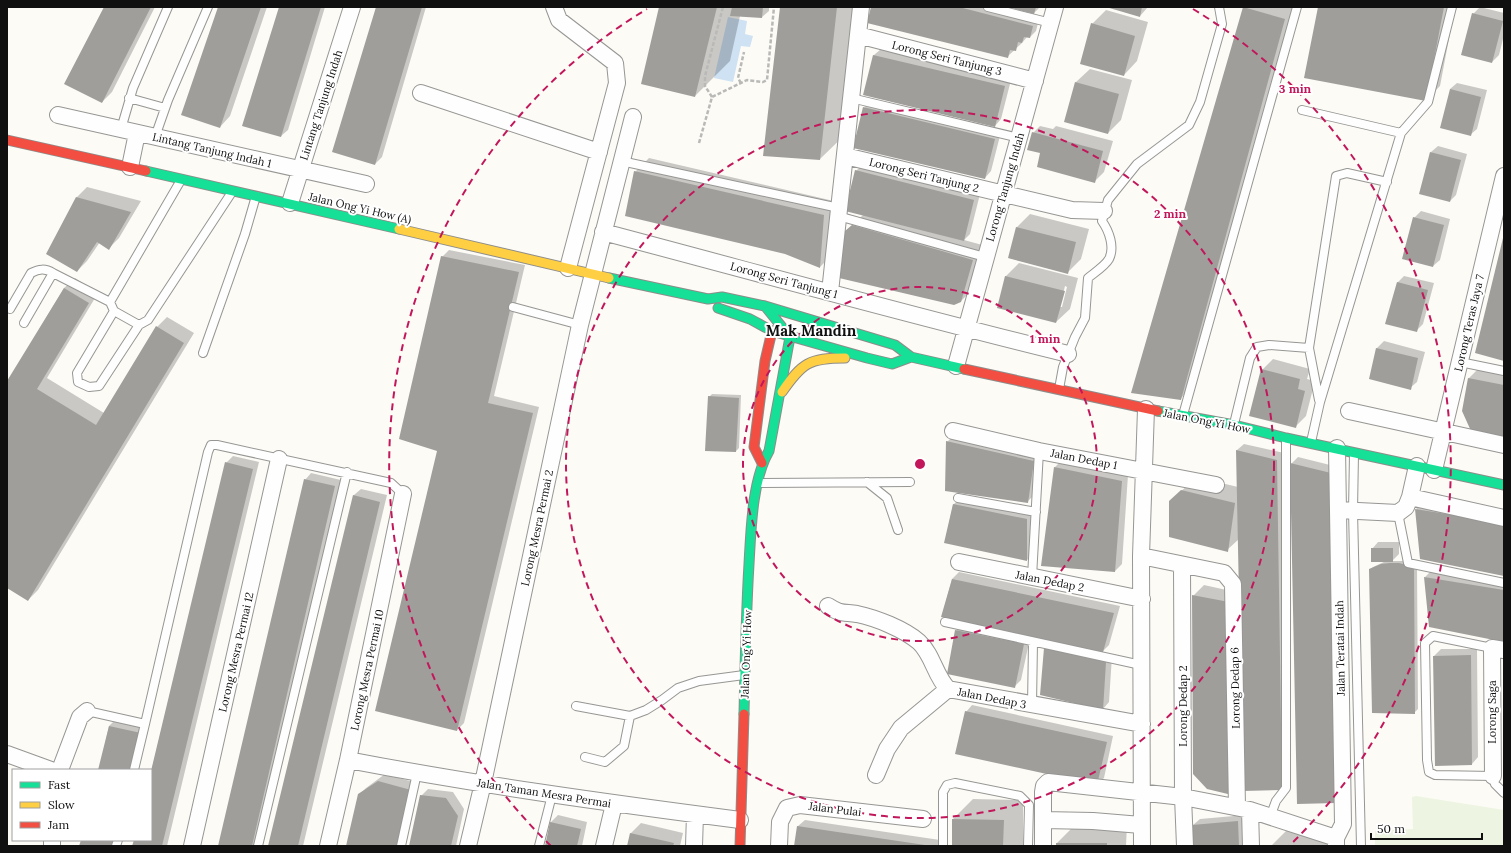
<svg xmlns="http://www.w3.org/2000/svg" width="1511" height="853" viewBox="0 0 1511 853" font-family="Lora,serif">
<rect width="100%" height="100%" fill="#fcfbf6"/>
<path fill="#edf4e1" d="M1416,796L1504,810V846H1375V831L1413,829L1412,797Z"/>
<path fill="#cfe2f3" d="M728,17L747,21L745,34L753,36L750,47L741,46L733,82L714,78Z"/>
<path fill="#0003" fill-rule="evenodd" d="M105,7H155L112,92L102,102Z
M219,7H267L230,116L220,127Z
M280,7H325L288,130L281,136Z
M377,7H426L382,157L375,164Z
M660,7H769V11L762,17L740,16L730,61L695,96Z
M781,7H867L855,125L820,159Z
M872,7H991L1039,19L1036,31L1030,37H1027L1022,43L1007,57Z
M1010,7H1040L1034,13Z
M1108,7H1148L1140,16Z
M1244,7H1297L1194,385L1181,398L1132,392Z
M1319,7H1455L1440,86L1426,100Z
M1480,7L1504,13V35L1499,55L1492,62L1473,14Z
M1106,10L1148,22L1137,61L1124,75L1092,24Z
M881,49L1011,80L1001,119L995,126L865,94L874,55Z
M1090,69L1132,80L1121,120L1108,133L1065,121L1076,82Z
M1457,83L1487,90L1477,129L1470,135L1450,89Z
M871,101L1001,132L991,171L985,178L864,107Z
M1040,126L1053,129L1056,126L1113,141L1104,172L1094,182L1042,150L1033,133Z
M1438,146L1467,154L1456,195L1450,201L1431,152Z
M649,158L838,202L833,254L820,267L635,172Z
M863,164L980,194L970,234L964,240L986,246L975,287L961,301L846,231L863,215L856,171Z
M87,187L141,201L119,238L109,248L100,242L87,261L77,271V197Z
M1421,211L1450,219L1440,260L1433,266L1414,218Z
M1030,214L1089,229L1081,259L1067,273L1009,258L1017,227Z
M449,250L525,265L494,396L539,407L464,723L457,730L439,450L442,257Z
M1019,263L1078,278L1070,309L1056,322L1005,277ZM1065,286L1067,287L1062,307H1060Z
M1404,276L1434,283L1423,324L1416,331L1397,283Z
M75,278L98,293L47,378L104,413L157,327L167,317L194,333L38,590L28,600L7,587V383L64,288Z
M1384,341L1425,352L1417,382L1410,388L1370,378L1377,348Z
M1273,359L1310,369L1307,379L1315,381L1306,416L1295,427L1262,370Z
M1479,368L1504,373V436L1463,411L1469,378Z
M712,394L741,395L739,448L736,451L709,397Z
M954,435L1040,454L1034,495L1027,502L947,442Z
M1244,444L1284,453L1289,782L1282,789L1193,596L1204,585L1240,593L1239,539L1227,550L1170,502L1196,477L1238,487L1237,450Z
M233,456L259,462L167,846H133L135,840H151V773L226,463Z
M1298,457L1338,467L1336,802L1291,464Z
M1061,461L1128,475L1122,564L1115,571L1055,467Z
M311,473L341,480L256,846H219L305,480Z
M361,489L387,495L303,846H269L354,495Z
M960,498L1033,513L1034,554L1027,560L945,542L953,505Z
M1422,503L1504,516V575L1416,509Z
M1378,542H1399V554L1392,561H1403L1417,564L1418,709L1414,713L1370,570L1373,567L1386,561L1372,549Z
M1431,571L1504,582V641L1425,577Z
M959,572L1120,606L1109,645L1101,653L1112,656L1109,702L1103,709L1041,694L1045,648L1052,640L942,616L952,579Z
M963,624L1030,638L1021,680L1014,687L956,631Z
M1441,649H1477L1478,757L1472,764L1434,656Z
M972,705L1113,736L1104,778L1097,784L966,712Z
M116,719L147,727L99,770L109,726Z
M385,774L417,783L402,846H347L359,795L366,788Z
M428,789L453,792L464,809L456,846H410L421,796Z
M973,799L1023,800V846H953V819Z
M558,815L587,822L582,846H546L551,822Z
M1245,815V846H1194L1193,825L1200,819Z
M805,820L940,840L939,846H795L798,826Z
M641,823L683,833L680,846H628L631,833Z
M1077,823L1127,824L1126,846H1057V843Z
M1333,829V846H1271L1287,830Z"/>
<path fill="#a09e9b" d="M104,7H151L102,103L64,84Z
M218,7H261L220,128L181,115Z
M279,7H321L281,137L242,126Z
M376,7H422L375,165L332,152Z
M659,7H717L695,97L641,84Z
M732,7H763L762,18L730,16Z
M780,7H837L820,160L763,156Z
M871,7H959L1033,26L1030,38L1024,37L1022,43L1018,42L1016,51L1010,50L1008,58L867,23Z
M1008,7H1036L1034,14Z
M1106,7H1142L1140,17Z
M1243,7L1285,19L1181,400L1131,393Z
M1318,7H1444L1426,101L1304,78Z
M1472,13L1503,21L1492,63L1461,55Z
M1091,23L1135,36L1124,76L1080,64Z
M873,55L1005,86L995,127L863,95Z
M1075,82L1119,94L1108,134L1064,122Z
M1450,89L1481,97L1471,136L1440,128Z
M863,107L995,139L985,179L853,148Z
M1032,132L1103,151L1095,183L1037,167L1040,153L1027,150Z
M1430,152L1461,160L1450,202L1419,194Z
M855,170L974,200L964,241L845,211Z
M634,171L824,215L820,268L785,254L625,216Z
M76,197L131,212L109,250L97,242L77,272L46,254Z
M1413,217L1444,225L1433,267L1402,259Z
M852,225L973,260L961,302L954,305L839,278L845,231Z
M1016,227L1076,242L1068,274L1008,258Z
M1503,238H1504V361L1475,353Z
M441,256L519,272L488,403L533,413L457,731L375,711L437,451L399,439Z
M1005,276L1065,291L1056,323L997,308Z
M1397,282L1428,290L1417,332L1385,324Z
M64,288L89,303L37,389L96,425L156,326L184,343L28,601L7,588V381Z
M1376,348L1418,358L1411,390L1369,379Z
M1261,369L1300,379L1298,389L1305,391L1296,428L1249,416Z
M1468,378L1504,385V437L1471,431L1462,411Z
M708,396L739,398L736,452L705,451Z
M946,441L1034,461L1028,503L945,491Z
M1236,450L1277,460L1282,790L1243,791Z
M225,462L253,469L162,846H132L134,840H151V771Z
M1290,463L1331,473L1336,803L1297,804Z
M1054,467L1122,481L1115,572L1041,566Z
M304,479L335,486L252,846H218Z
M1181,490L1235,503L1228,552L1169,537V501Z
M353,495L380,502L298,846H268Z
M953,504L1027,519V561L944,543Z
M1415,509L1504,523V576L1420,559Z
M1371,548H1393V562H1371Z
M1390,563H1399L1414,567L1415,714L1372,713L1369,569L1381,564Z
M1424,577L1504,590V642L1429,627Z
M952,579L1114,613L1103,652L941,617Z
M1192,595L1229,602L1232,795L1207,789L1193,774Z
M955,630L1024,644L1015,688L947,674Z
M1044,648L1106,662L1103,710L1040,695Z
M1471,655L1472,765L1435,766L1433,656Z
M965,711L1107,742L1097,785L955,754Z
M109,726L141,733L132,770H98Z
M378,781L411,790L397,846H346L358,794Z
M420,795L446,798L458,816L451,846H409Z
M952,819L1004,820L1003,846H952Z
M1238,821L1239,846H1193L1192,825Z
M550,822L581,829L577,846H545Z
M797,826L925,845V846H794Z
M630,833L674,843L673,846H627Z
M81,840H115L114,846H79Z
M1056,843H1107V846H1056Z"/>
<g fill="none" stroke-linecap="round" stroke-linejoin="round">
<defs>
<path id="lane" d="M988,7L1051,23
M129,98L165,108
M851,98L1019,138
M1302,110L1401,133
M121,129L133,88L168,7
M155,137L168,100L208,7
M621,161L839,208
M838,216L985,257
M513,307L580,325
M10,309L31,273C39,269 45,268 53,273
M114,311L77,373L78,382L89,387L99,386L139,325L114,311L110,302L181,180
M24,323L53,273L110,302
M139,325L148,320L232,192
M203,353L245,234L256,196
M1460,362L1504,371
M1059,389L1063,367L1075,337L1085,318L1088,278C1094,273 1105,266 1109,259C1115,247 1109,231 1102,221L1108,200L1137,164L1189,125L1200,102L1222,24L1219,7
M1319,400L1309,348L1336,176L1347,173L1387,182
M1183,415L1297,7
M1234,424L1250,358L1257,347L1269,345L1309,348
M1311,442L1320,402L1401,133L1428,102L1452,7
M1354,454L1353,511L1361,846
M867,482L887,498L898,530
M759,483L910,482
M958,498L1036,512
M1398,513L1408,563L1504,583
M1032,577L1039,451
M945,622L1141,665
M1492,648L1433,636L1425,643L1427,760L1429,772L1435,775L1493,776L1495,784L1504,793
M1032,705L1033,642
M576,706L630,716
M87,711L145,724L208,452L211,445H217L391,483L403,494
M585,757L605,762L624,746L630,716L646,710L662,700L678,688L699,681L744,675
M134,770L145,724
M1270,817L1276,801L1286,788V440
M116,846L118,840
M258,846L347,472
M401,846L417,773
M539,846L552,795
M943,846V792L947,785L955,783L1020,796L1029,805L1028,846"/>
<path id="street" d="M554,7L559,20L615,63L617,83L568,268
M858,35L1035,81
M421,93L599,152
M58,115L366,184
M845,156L1072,210L1104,211
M130,167L137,133
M290,203L352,7
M603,232C758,273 912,316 1068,354
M830,292L861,7
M956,366L1055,7
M1349,411L1504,445
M953,431L1039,451L1216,485
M1434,470L1504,176
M1410,497L1417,466
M1338,510L1398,513L1406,507L1410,497L1504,518
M1141,556L1224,573L1233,584L1237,807
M959,562L1142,599
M1182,565L1183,797L1185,846
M828,606C840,614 843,612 857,614C876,618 904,629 919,642C933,655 935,676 948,689L1142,724
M7,754L51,770
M348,760C478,785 609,803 740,820
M60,770L80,717L87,711
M876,775L887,749L901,728L948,689
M1493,776L1492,648L1504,650
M1250,810L1251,846
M1043,820L1093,821L1141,825
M52,846V840
M192,846L279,459
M328,846L348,760L403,494
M468,846L483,783L580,325L633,117
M604,846L614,804
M694,846L695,814
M779,846L780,822L787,808L800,805L923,819
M1043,846V792L1044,786L1048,782L1183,797L1250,810L1336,838
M1142,846L1141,556L1146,409
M1336,846V838L1343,824L1337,448"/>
<path id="fast" d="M146,171L399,229
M609,278L708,299L722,297L765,306L895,345L911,357L964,369
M718,308L750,319L772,331L867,358L892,364L911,357
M1158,411L1234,425L1286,438L1504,485
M744,714C745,664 746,614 749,564C751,530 752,480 769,451L790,337L765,306"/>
<path id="slow" d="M399,229L609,278
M782,392C802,363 809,358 845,358"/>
<path id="jam" d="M7,140L146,171
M964,369L1158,411
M762,463L754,447L765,361L772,331
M740,846L744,714"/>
</defs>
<use href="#lane" stroke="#969694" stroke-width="10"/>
<use href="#street" stroke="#969694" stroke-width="18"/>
<use href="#fast" stroke="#8d8c8a" stroke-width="11"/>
<use href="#slow" stroke="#8d8c8a" stroke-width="11"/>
<use href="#jam" stroke="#8d8c8a" stroke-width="11"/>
<path stroke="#b9b9b8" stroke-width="2.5" stroke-dasharray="4 2" stroke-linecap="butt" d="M741,83L738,78L744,52
M712,97L705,86V76L723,7
M699,143L712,97L747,80L763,82L767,80L774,7"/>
<use href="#lane" stroke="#fffefe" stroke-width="8"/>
<use href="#street" stroke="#fffefe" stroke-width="16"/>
<use href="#fast" stroke="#16e098" stroke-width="9"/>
<use href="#slow" stroke="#ffcf43" stroke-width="9"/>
<use href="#jam" stroke="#f24e42" stroke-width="9"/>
</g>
<g fill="none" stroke="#c2185b" stroke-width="2" stroke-dasharray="7 5">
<circle cx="920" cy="464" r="177"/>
<circle cx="920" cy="464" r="354"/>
<path d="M551 846A531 531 0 0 1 647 9M1193 9A531 531 0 0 1 1289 846"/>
</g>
<g text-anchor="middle" stroke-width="4" stroke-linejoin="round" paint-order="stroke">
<g font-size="11" fill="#101010" stroke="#fff">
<text transform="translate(947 58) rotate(14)" y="4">Lorong Seri Tanjung 3</text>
<text transform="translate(321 105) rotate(-72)" y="4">Lintang Tanjung Indah</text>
<text transform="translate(212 150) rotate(13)" y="4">Lintang Tanjung Indah 1</text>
<text transform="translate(924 175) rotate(14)" y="4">Lorong Seri Tanjung 2</text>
<text transform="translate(1005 187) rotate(-74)" y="4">Lorong Tanjung Indah</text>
<text transform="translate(360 208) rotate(13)" y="4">Jalan Ong Yi How (A)</text>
<text transform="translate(784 280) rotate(15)" y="4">Lorong Seri Tanjung 1</text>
<text transform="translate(1469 323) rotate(-77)" y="4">Lorong Teras Jaya 7</text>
<text transform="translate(1207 421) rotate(11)" y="4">Jalan Ong Yi How</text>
<text transform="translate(1084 459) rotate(11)" y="4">Jalan Dedap 1</text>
<text transform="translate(537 528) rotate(-78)" y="4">Lorong Mesra Permai 2</text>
<text transform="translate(1050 581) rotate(11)" y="4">Jalan Dedap 2</text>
<text transform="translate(1340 648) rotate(-91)" y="4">Jalan Teratai Indah</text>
<text transform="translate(236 652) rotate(-77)" y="4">Lorong Mesra Permai 12</text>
<text transform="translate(746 654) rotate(-88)" y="4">Jalan Ong Yi How</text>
<text transform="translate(367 670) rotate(-78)" y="4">Lorong Mesra Permai 10</text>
<text transform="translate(1235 688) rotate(-91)" y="4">Lorong Dedap 6</text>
<text transform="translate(992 698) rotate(11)" y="4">Jalan Dedap 3</text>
<text transform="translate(1183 706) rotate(-90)" y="4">Lorong Dedap 2</text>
<text transform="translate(1492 712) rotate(-90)" y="4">Lorong Saga</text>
<text transform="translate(544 793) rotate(9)" y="4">Jalan Taman Mesra Permai</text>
<text transform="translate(835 809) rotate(7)" y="4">Jalan Pulai</text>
</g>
<g font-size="15" font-weight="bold" fill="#101010" stroke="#fff">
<text x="811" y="336">Mak Mandin</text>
</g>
</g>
<circle cx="920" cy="464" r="6" fill="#c2185b" stroke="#fff" stroke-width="2"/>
<g font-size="12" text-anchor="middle" font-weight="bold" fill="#c2185b" stroke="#fff" stroke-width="4" stroke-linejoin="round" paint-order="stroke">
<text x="1295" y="93">3 min</text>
<text x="1170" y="218">2 min</text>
<text x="1045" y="343">1 min</text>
</g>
<rect width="1511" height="853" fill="none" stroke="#101010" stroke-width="16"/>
<rect x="12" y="769" width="140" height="72" fill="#ffffff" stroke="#9f9f9f"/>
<rect x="20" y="782" width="20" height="6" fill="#16e098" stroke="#9f9f9f"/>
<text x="48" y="789" font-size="12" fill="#101010">Fast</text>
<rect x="20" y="802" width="20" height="6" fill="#ffcf43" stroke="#9f9f9f"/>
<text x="48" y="809" font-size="12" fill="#101010">Slow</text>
<rect x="20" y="822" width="20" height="6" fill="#f24e42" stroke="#9f9f9f"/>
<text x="48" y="829" font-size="12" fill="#101010">Jam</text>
<path d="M1371 833v6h111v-6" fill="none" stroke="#101010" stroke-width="2"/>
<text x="1377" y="833" font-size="12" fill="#101010" stroke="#ffffff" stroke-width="3" paint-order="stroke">50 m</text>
</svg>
